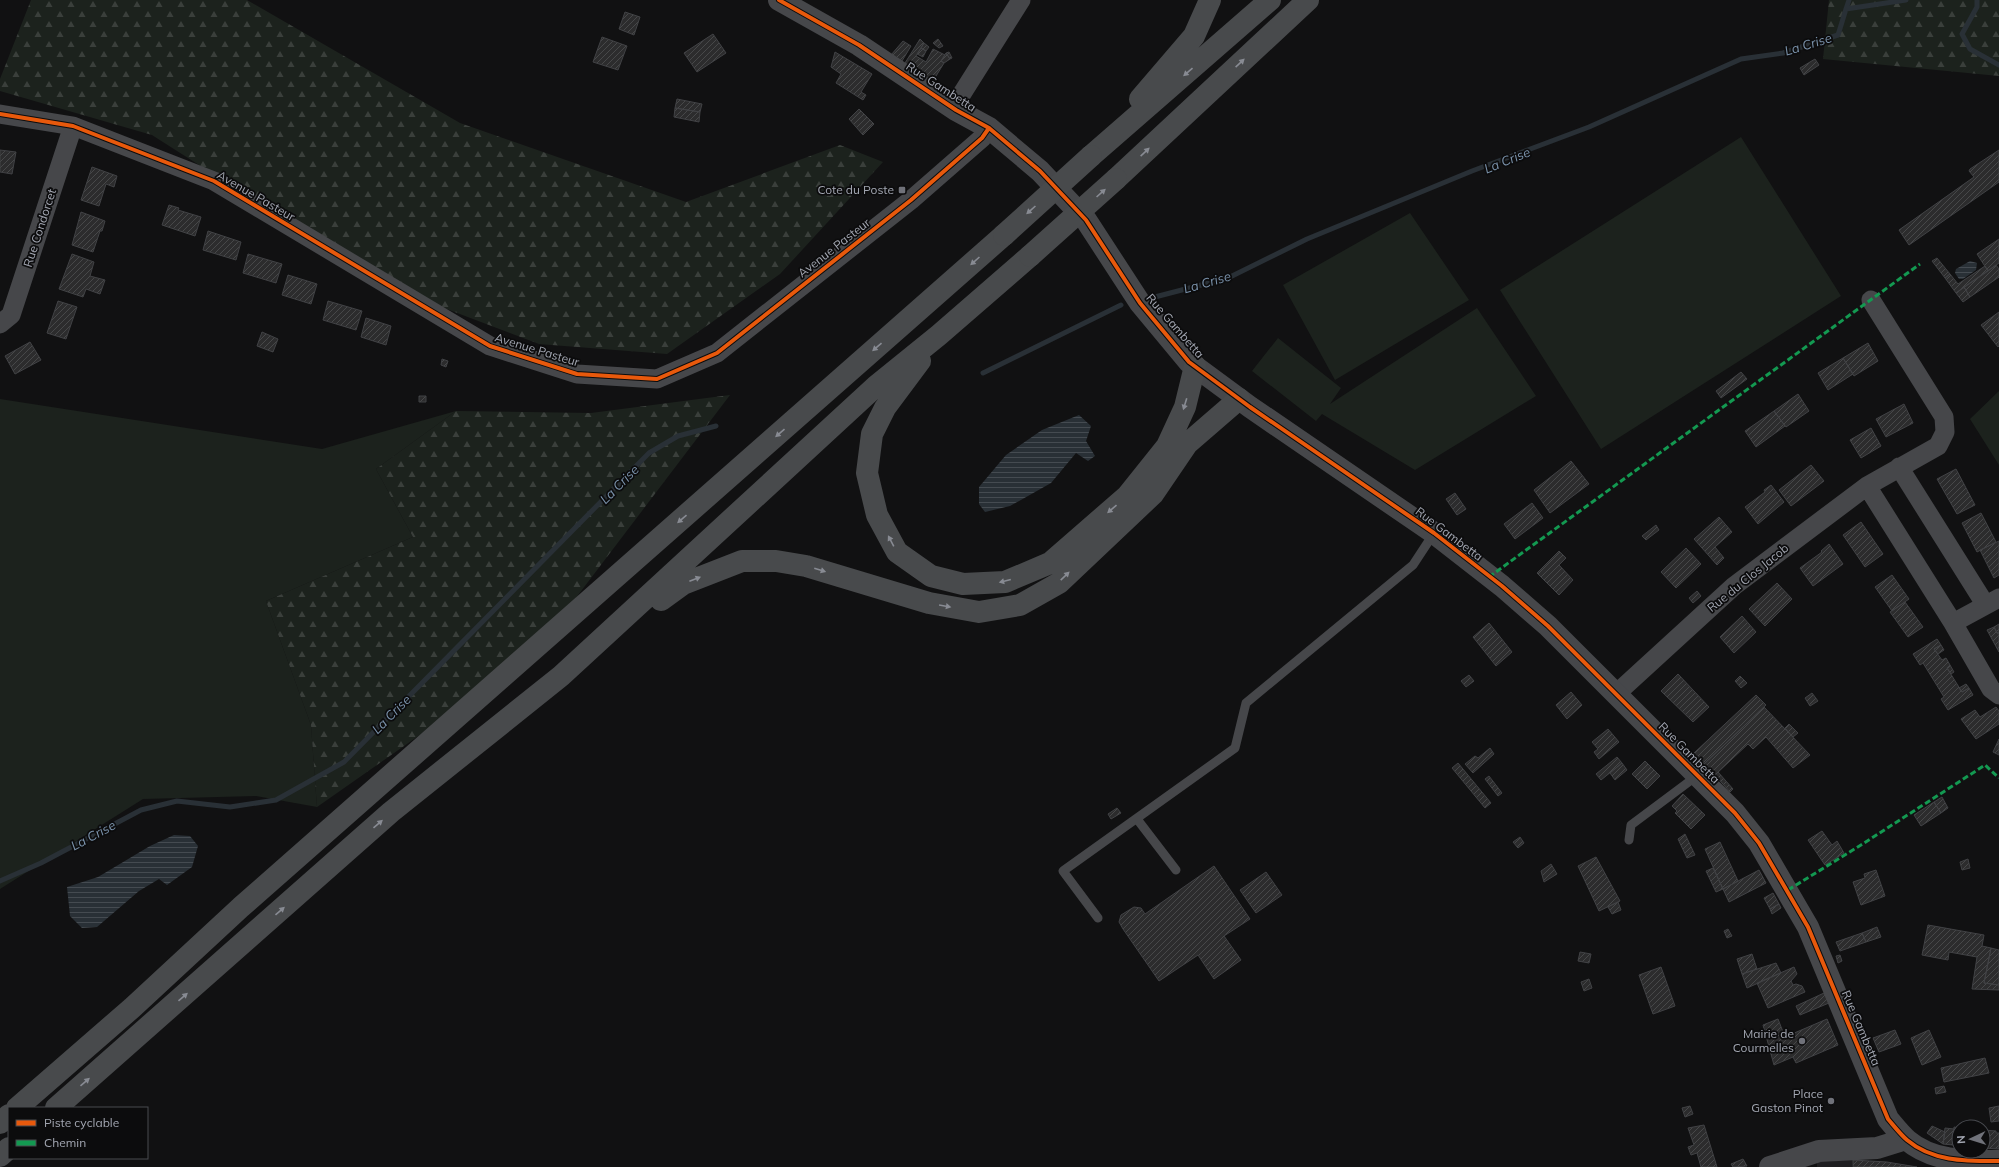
<svg xmlns="http://www.w3.org/2000/svg" width="1999" height="1167" viewBox="0 0 1999 1167" font-family="Mulish,sans-serif">
<defs>
<pattern id="forest-firs" width="22" height="20" patternUnits="userSpaceOnUse"><rect width="22" height="20" fill="#1c221d"/><path d="M5 1l3.5 6h-7zM16 11l3.5 6h-7z" fill="#3a3f3b"/></pattern>
<pattern id="water-rules" width="6" height="5" patternUnits="userSpaceOnUse"><rect width="6" height="5" fill="#293036"/><path d="M0 2.5h6" fill="none" stroke="#454b51"/></pattern>
<pattern id="building-hatch" width="6" height="6" patternUnits="userSpaceOnUse"><rect width="6" height="6" fill="#2c2c2d"/><path d="M-1 1l2-2M0 6l6-6M5 7l2-2" fill="none" stroke="#474849"/></pattern>
</defs>
<rect width="100%" height="100%" fill="#111112"/>
<path fill="#1e1e20" d="M1853,1160L1852,1167H1817V1162Z"/>
<path fill="#1c221d" d="M1741,137L1841,296L1601,449L1500,290Z
M1410,213L1469,300L1335,380L1283,285Z
M1477,308L1536,396L1415,470L1322,414L1316,421L1252,371L1278,338L1341,388L1330,404Z
M1999,391V465L1970,419Z
M0,399L322,449L456,411L376,469L413,537L266,601L311,725L317,807L256,796L143,799L0,889Z"/>
<path fill="url(#forest-firs)" d="M31,0H247L460,123L686,202L840,145L883,162L780,274L667,354L539,344L394,289L152,135L0,91V79Z
M1829,0H1999V76L1823,59Z
M730,395L531,657L317,807L311,725L266,601L413,537L376,469L456,411L591,413Z"/>
<path fill="url(#water-rules)" d="M1970,261L1977,263L1976,270L1963,279H1959L1955,273L1956,269Z
M1079,415L1091,426L1086,441L1095,456L1088,461L1076,453L1051,483L1010,506L985,512L979,504V487L1006,455L1042,430Z
M174,835L190,836L198,846L192,867L167,885L159,879L139,891L97,927L82,928L70,916L67,887L98,877L150,846Z"/>
<g fill="none" stroke-linecap="round" stroke-linejoin="round">
<path stroke="#293036" stroke-width="5" d="M1977,0V7L1962,34L1970,49L1999,65
M1846,9L1849,0
M1151,298L1228,278L1307,239L1472,171L1589,127L1741,59L1783,53L1838,35L1846,9L1906,0
M983,373L1121,305
M0,881L41,863L141,810L177,801L230,807L276,800L344,762L649,453L678,436L716,426"/>
</g>
<path fill="url(#building-hatch)" stroke="#414245" d="M625,12L640,17L634,35L619,29Z
M713,34L726,53L697,72L684,53Z
M602,37L627,46L618,70L593,62Z
M920,39L924,43L916,56L926,62L933,49L945,55L941,61L944,63L933,81L905,63Z
M938,39L943,46L939,48L933,43Z
M903,41L911,46L902,61L891,55Z
M924,43L929,47L926,51L921,48Z
M921,48L926,51L923,57L917,54Z
M835,52L872,74L861,92L866,95L863,100L836,83L841,74L831,67Z
M949,52L952,58L950,59L946,53Z
M946,53L950,59L944,63L941,61Z
M1815,59L1819,65L1804,75L1800,68Z
M677,99L702,104L700,112L675,108Z
M675,108L700,112L699,122L674,117Z
M859,109L874,124L863,135L849,119Z
M0,150L16,152L12,174L0,172Z
M1999,150V182L1909,245L1899,230L1974,177L1969,171L1970,169Z
M92,167L117,176L114,187L106,184L99,206L81,200Z
M169,205L179,208L178,210L201,217L195,236L162,225Z
M81,212L105,221L102,231H100L93,252L72,245Z
M208,231L241,242L236,260L203,250Z
M1999,239V263L1988,271L1977,254Z
M72,254L94,262L90,276L105,280L100,294L86,289L83,297L59,289Z
M248,254L282,264L276,283L243,273Z
M1937,258L1950,274L1945,278L1932,261Z
M1996,265L1999,269V277L1970,297L1964,287Z
M1985,266L1988,271L1956,293L1945,278L1950,274L1958,284Z
M288,275L317,284L311,304L282,295Z
M1964,287L1970,297L1963,302L1956,293Z
M58,301L77,307L66,339L47,333Z
M328,301L362,311L356,330L323,320Z
M1999,312V346L1998,347L1981,325Z
M366,318L391,326L386,345L361,337Z
M262,332L278,339L273,352L257,346Z
M30,342L41,360L15,374L5,356Z
M1868,343L1878,361L1854,376L1843,358Z
M1843,358L1853,374L1828,390L1818,373Z
M442,359L448,361L446,367L441,365Z
M1741,372L1747,379L1721,398L1716,391Z
M1798,394L1809,411L1786,427L1774,411Z
M419,396H426V402H419Z
M1904,404L1913,423L1886,437L1876,419Z
M1774,411L1785,426L1756,447L1745,431Z
M1871,428L1881,446L1861,458L1850,440Z
M1571,461L1589,484L1550,513L1534,490Z
M1811,465L1824,481L1791,506L1779,490Z
M1956,469L1975,505L1957,514L1937,479Z
M1771,485L1784,502L1758,524L1745,507L1765,492L1764,490Z
M1455,493L1466,509L1457,515L1446,499Z
M1532,503L1543,518L1515,539L1504,524Z
M1981,513L1996,542L1977,552L1962,523Z
M1719,517L1732,532L1715,547L1724,558L1717,565L1694,539Z
M1861,522L1883,554L1865,567L1843,535Z
M1656,525L1659,530L1646,540L1642,536Z
M1999,541V575L1994,578L1980,550Z
M1829,544L1843,564L1813,586L1800,568L1822,552L1821,551Z
M1686,548L1701,564L1676,588L1661,572Z
M1559,551L1566,558L1559,565L1573,580L1559,595L1537,573Z
M1892,575L1909,599L1892,611L1875,587Z
M1777,583L1792,599L1765,626L1749,609Z
M1697,591L1701,596L1693,603L1689,598Z
M1905,602L1923,627L1908,637L1890,612Z
M1742,616L1756,632L1734,653L1720,637Z
M1489,623L1512,652L1496,666L1473,637Z
M1999,624V633H1997L1994,627Z
M1994,627L1997,633H1999V652L1987,630Z
M1937,639L1941,645L1934,649L1942,660L1946,658L1950,665L1947,668L1962,692L1969,688L1973,695L1948,710L1941,699L1944,697L1923,663L1920,665L1913,654Z
M1941,645L1944,650L1938,654L1934,649Z
M1950,665L1954,672L1951,674L1947,668Z
M1678,674L1709,707L1693,722L1661,691Z
M1469,675L1474,681L1466,687L1461,681Z
M1740,676L1747,683L1741,688L1735,681Z
M1966,684L1969,688L1962,692L1959,688Z
M1571,692L1582,705L1567,719L1556,705Z
M1812,693L1818,701L1810,706L1805,698Z
M1756,695L1766,705L1704,764L1693,754Z
M1764,707L1810,755L1793,768L1766,737L1753,749L1748,744L1715,775L1704,764Z
M1996,707L1999,711V724L1976,739L1961,719L1975,710L1980,717Z
M1789,724L1798,733L1793,737L1785,728Z
M1608,729L1619,742L1599,759L1594,752L1598,749L1592,742Z
M1999,739V755L1993,752Z
M1490,748L1494,754L1473,773L1465,764L1475,756L1478,758Z
M1617,757L1622,763L1601,780L1596,774Z
M1645,761L1660,776L1647,789L1632,774Z
M1458,763L1491,803L1485,808L1452,768Z
M1622,763L1627,770L1615,780L1610,773Z
M1718,772L1733,789L1730,792L1715,775Z
M1489,776L1502,793L1498,796L1485,779Z
M1683,794L1705,815L1691,829L1675,813L1677,811L1672,806Z
M1942,797L1948,808L1941,813L1934,802Z
M1934,802L1941,813L1921,826L1914,815Z
M1117,808L1121,813L1111,819L1108,814Z
M1822,831L1832,845L1837,841L1844,853L1825,865L1808,840Z
M1685,834L1695,855L1687,858L1678,839Z
M1520,837L1524,843L1518,848L1513,842Z
M1720,842L1738,881L1723,889L1705,849Z
M1596,857L1620,901L1599,911L1578,866Z
M1968,859L1970,868L1962,870L1960,862Z
M1551,864L1557,874L1544,882L1541,871Z
M1214,866L1250,919L1224,936L1241,960L1214,979L1198,955L1159,981L1123,929L1119,922L1121,915L1134,907L1141,908L1145,914Z
M1713,868L1723,889L1716,892L1706,871Z
M1759,870L1766,883L1729,902L1723,889Z
M1876,870L1885,896L1861,905L1853,882L1865,878L1864,874Z
M1266,872L1282,895L1256,913L1240,890Z
M1773,893L1779,904L1770,909L1764,898Z
M1618,902L1621,910L1612,914L1608,907Z
M1779,904L1781,908L1772,914L1770,909Z
M1928,925L1984,935L1982,946L1991,948L1984,983L1999,985V990L1972,989L1977,957L1949,952L1948,960L1922,955Z
M1877,927L1881,937L1866,942L1862,933Z
M1728,929L1732,936L1727,938L1724,931Z
M1862,933L1866,942L1840,951L1836,942Z
M1991,948L1999,950V985L1984,983Z
M1580,952L1591,954L1589,963L1578,961Z
M1752,954L1757,969L1742,974L1737,959Z
M1840,955L1842,961L1838,963L1836,956Z
M1776,963L1781,973L1747,988L1742,974Z
M1661,967L1675,1006L1653,1014L1639,975Z
M1794,967L1797,974L1791,981L1793,985L1796,984L1802,986L1805,992L1768,1008L1757,983Z
M1589,979L1592,988L1584,991L1581,982Z
M1824,993L1829,1003L1800,1015L1796,1006Z
M1778,1019L1785,1037L1827,1019L1838,1045L1796,1063L1793,1057L1774,1065L1763,1025Z
M1895,1030L1901,1044L1879,1052L1873,1038Z
M1929,1030L1941,1057L1922,1065L1911,1038Z
M1985,1058L1989,1073L1944,1082L1941,1068Z
M1944,1086L1946,1092L1936,1094L1935,1088Z
M1690,1106L1693,1114L1685,1117L1682,1108Z
M1999,1106V1121L1991,1122L1989,1108Z
M1704,1125L1717,1167H1701L1697,1153L1691,1155L1688,1147L1694,1145L1688,1128Z
M1932,1126L1945,1132L1943,1144L1927,1133Z
M1954,1127L1959,1128V1145H1953Z
M1945,1128L1954,1129L1953,1145L1943,1144Z
M1983,1130L1996,1131V1133H1999V1149L1983,1148Z
M1743,1159L1747,1166L1733,1167L1731,1164Z
M1853,1160L1887,1162L1917,1167H1853Z"/>
<g fill="none" stroke-linecap="round" stroke-linejoin="round">
<path stroke="#46474a" stroke-width="9" d="M1137,819L1176,870
M1629,840L1631,825L1698,775
M1098,918L1063,871L1235,748L1246,703L1413,565L1434,533"/>
<path stroke="#46474a" stroke-width="19" d="M956,110L958,100L1021,0
M0,114L73,126L214,181L490,346L577,374L657,379L717,353L911,200L982,138L989,128
M0,324L11,315L73,126
M1899,467L1985,604
M1867,486L1953,623L1991,689L1999,695
M1953,623L1999,598
M1616,694L1734,586L1867,486L1938,446L1945,432L1944,417L1871,300"/>
<path stroke="#46474a" stroke-width="22" d="M779,0L859,45L956,110L989,128L1040,171L1086,220L1140,303L1189,362L1250,407L1434,533L1502,586L1548,626L1735,813L1759,843L1808,927L1888,1119C1894,1126 1900,1134 1907,1140C1933,1162 1967,1161 1999,1161
M1770,1167L1819,1151L1877,1148L1906,1139"/>
<path stroke="#484a4c" stroke-width="22" d="M1140,99L1194,36L1210,0
M1091,156L1270,0
M1116,179L1308,0
M920,361L885,408L872,434L867,473L877,515L897,552L931,576L963,584L1005,582L1050,563L1127,496L1167,446L1185,407L1195,366
M661,600L683,584L742,561H776L806,566L929,603L979,612L1020,605L1059,583L1153,494L1187,444L1239,399
M17,1108L132,1008L241,907L1004,235
M56,1108L391,812L561,676L876,386L939,335L1030,256
M0,1123L9,1115
M0,1156L9,1148"/>
<path stroke="#484a4c" stroke-width="22" d="M1004,235L1091,156
M1030,256L1116,179"/>
<path stroke="#139951" stroke-width="3" stroke-dasharray="6 3" stroke-linecap="butt" d="M1489,577L1920,264
M1788,890L1861,845L1985,765L1999,778"/>
<defs>
<path id="cycleway" d="M779,0L859,45L956,110L989,128L1040,171L1086,220L1140,303L1189,362L1250,407L1434,533L1502,586L1548,626L1735,813L1759,843L1808,927L1888,1119C1894,1126 1900,1134 1907,1140C1933,1162 1967,1161 1999,1161
M0,114L73,126L214,181L490,346L577,374L657,379L717,353L911,200L982,138L989,128"/>
</defs>
<use href="#cycleway" stroke="#0c0c0d" stroke-width="6"/>
<use href="#cycleway" stroke="#e8590c" stroke-width="4"/>
</g>
<defs><path id="oneway-solid" d="M-6-.8H1V-3.2L6.5 0L1 3.2V.8H-6Z"/></defs>
<g fill="#888b93">
<use href="#oneway-solid" transform="translate(1240 63) rotate(-43)"/>
<use href="#oneway-solid" transform="translate(1188 72) rotate(139)"/>
<use href="#oneway-solid" transform="translate(1145 152) rotate(-43)"/>
<use href="#oneway-solid" transform="translate(1101 193) rotate(-42)"/>
<use href="#oneway-solid" transform="translate(1031 210) rotate(138)"/>
<use href="#oneway-solid" transform="translate(975 261) rotate(138)"/>
<use href="#oneway-solid" transform="translate(877 347) rotate(139)"/>
<use href="#oneway-solid" transform="translate(1185 404) rotate(107)"/>
<use href="#oneway-solid" transform="translate(780 433) rotate(139)"/>
<use href="#oneway-solid" transform="translate(1112 509) rotate(139)"/>
<use href="#oneway-solid" transform="translate(682 519) rotate(139)"/>
<use href="#oneway-solid" transform="translate(891 541) rotate(-118)"/>
<use href="#oneway-solid" transform="translate(820 570) rotate(17)"/>
<use href="#oneway-solid" transform="translate(1065 576) rotate(-44)"/>
<use href="#oneway-solid" transform="translate(695 579) rotate(-21)"/>
<use href="#oneway-solid" transform="translate(1005 581) rotate(166)"/>
<use href="#oneway-solid" transform="translate(945 606) rotate(10)"/>
<use href="#oneway-solid" transform="translate(378 824) rotate(-41)"/>
<use href="#oneway-solid" transform="translate(280 911) rotate(-41)"/>
<use href="#oneway-solid" transform="translate(183 997) rotate(-41)"/>
<use href="#oneway-solid" transform="translate(85 1082) rotate(-41)"/>
</g>
<g fill="#70727a" stroke="#0c0c0d" stroke-width="1.5">
<rect x="898" y="186" width="8" height="8" rx="2"/>
<circle cx="1802" cy="1041" r="4"/>
<circle cx="1831" cy="1101" r="4"/>
</g>
<g text-anchor="middle" stroke-width="3.5" stroke-linejoin="round" paint-order="stroke">
<g font-size="12" fill="#a3a7b2" stroke="#0c0c0d">
<text transform="translate(941 87) rotate(33)" y="4">Rue Gambetta</text>
<text transform="translate(256 196) rotate(30)" y="4">Avenue Pasteur</text>
<text transform="translate(40 228) rotate(-72)" y="4">Rue Condorcet</text>
<text transform="translate(834 248) rotate(-38)" y="4">Avenue Pasteur</text>
<text transform="translate(1175 326) rotate(49)" y="4">Rue Gambetta</text>
<text transform="translate(537 350) rotate(17)" y="4">Avenue Pasteur</text>
<text transform="translate(1449 534) rotate(37)" y="4">Rue Gambetta</text>
<text transform="translate(1748 578) rotate(-39)" y="4">Rue du Clos Jacob</text>
<text transform="translate(1689 753) rotate(45)" y="4">Rue Gambetta</text>
<text transform="translate(1861 1028) rotate(67)" y="4">Rue Gambetta</text>
</g>
<g font-size="12" fill="#a3a7b2" stroke="#0c0c0d" text-anchor="end">
<text x="894" y="194">Cote du Poste</text>
<text x="1794" y="1038">Mairie de<tspan x="1794" dy="14">Courmelles</tspan></text>
<text x="1823" y="1098">Place<tspan x="1823" dy="14">Gaston Pinot</tspan></text>
</g>
<g font-size="13" font-style="italic" fill="#7b93ac" stroke="#0c0c0d">
<text transform="translate(1808 44) rotate(-17)" y="5">La Crise</text>
<text transform="translate(1507 160) rotate(-22)" y="5">La Crise</text>
<text transform="translate(1207 282) rotate(-16)" y="5">La Crise</text>
<text transform="translate(619 484) rotate(-45)" y="5">La Crise</text>
<text transform="translate(391 714) rotate(-45)" y="5">La Crise</text>
<text transform="translate(93 835) rotate(-28)" y="5">La Crise</text>
</g>
</g>
<rect x="8" y="1107" width="140" height="52" fill="#0c0c0d" stroke="#484a4f"/>
<rect x="16" y="1120" width="20" height="6" fill="#e8590c" stroke="#484a4f"/>
<text x="44" y="1127" font-size="12" fill="#a3a7b2">Piste cyclable</text>
<rect x="16" y="1140" width="20" height="6" fill="#139951" stroke="#484a4f"/>
<text x="44" y="1147" font-size="12" fill="#a3a7b2">Chemin</text>
<g transform="translate(1971 1139) rotate(266)"><circle r="19" fill="#0c0c0d" stroke="#484a4f"/>
<path d="M0-3L7 15L0 10L-7 15Z" fill="#70727a"/>
<text y="-6" font-size="11" font-weight="bold" text-anchor="middle" fill="#a3a7b2">N</text>
</g>
</svg>
